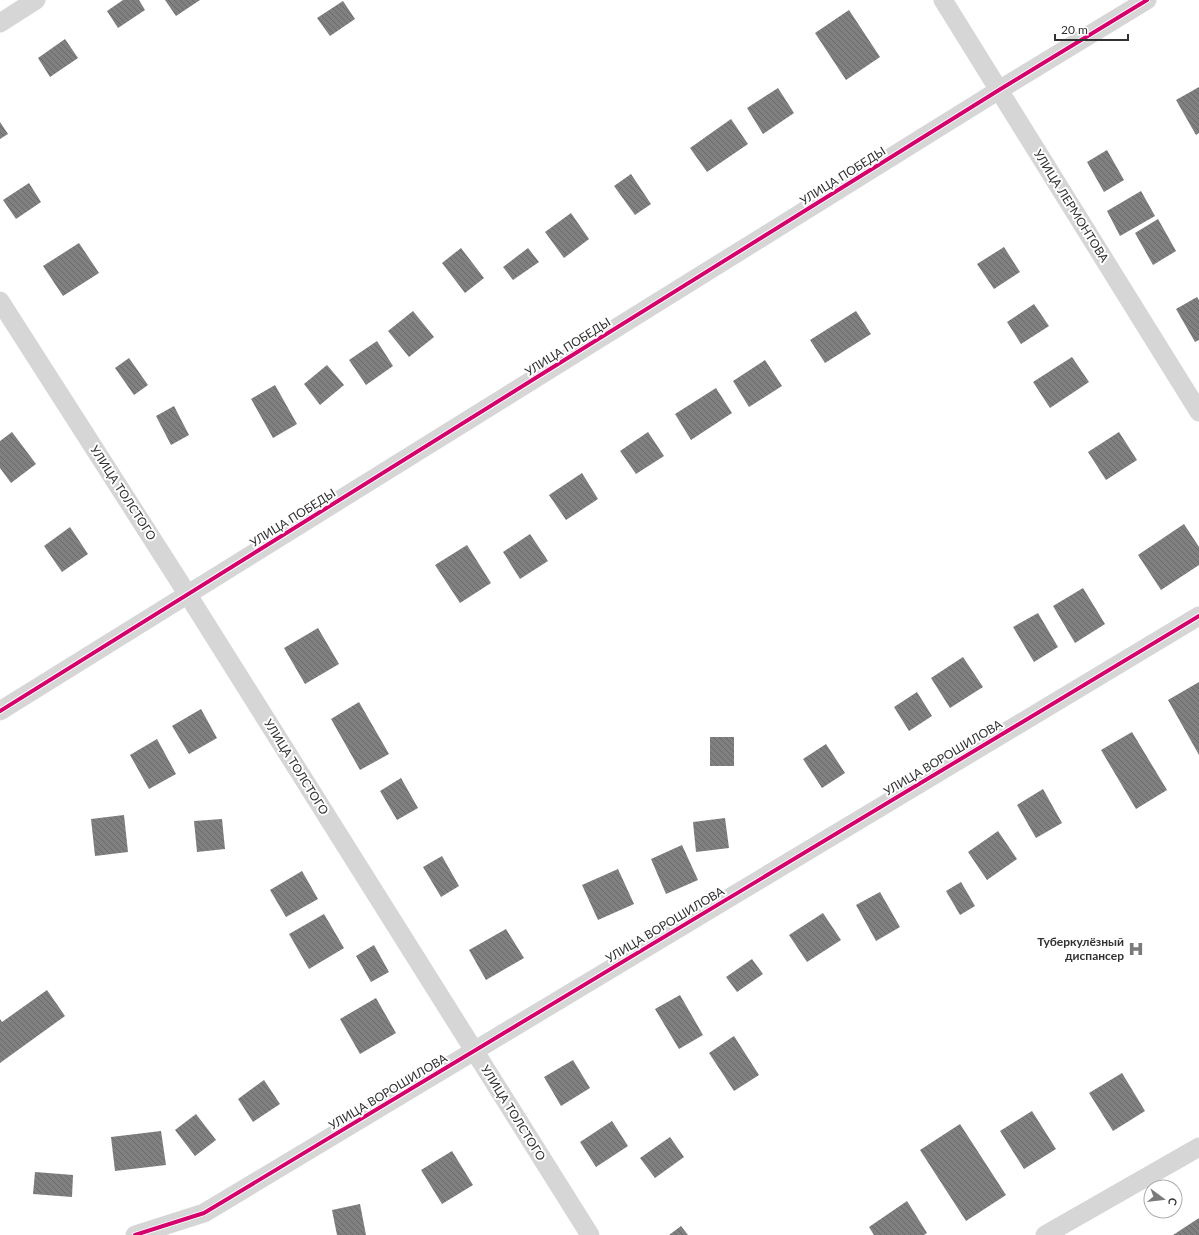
<svg xmlns="http://www.w3.org/2000/svg" width="1199" height="1235" viewBox="0 0 1199 1235" font-family="Lato,sans-serif">
<defs>
<pattern id="building-back-hatch" width="6" height="6" patternUnits="userSpaceOnUse"><rect width="6" height="6" fill="#808080"/><path d="M-1 5l2 2M0 0l6 6M5-1l2 2" fill="none" stroke="#696969"/></pattern>
</defs>
<rect width="100%" height="100%" fill="#fff"/>
<path fill="url(#building-back-hatch)" d="M123,0H139L145,10L118,28L107,11Z
M165,0H200L176,16Z
M343,1L355,19L330,36L317,18Z
M849,10L880,57L846,80L815,33Z
M65,39L78,58L50,77L38,58Z
M1199,87V133L1196,135L1176,100Z
M778,88L794,113L763,134L747,108Z
M731,119L748,144L707,172L690,148Z
M0,122L8,134L0,139Z
M1107,150L1124,180L1104,192L1087,162Z
M631,174L651,204L635,215L614,186Z
M29,183L41,202L16,219L3,200Z
M1141,191L1155,216L1120,236L1107,211Z
M571,213L589,239L564,258L545,232Z
M1158,219L1176,251L1153,265L1135,233Z
M79,243L99,273L63,296L43,266Z
M1004,247L1020,272L994,289L977,264Z
M461,248L484,278L465,293L442,263Z
M528,248L539,262L513,280L503,267Z
M1197,297L1199,300V340L1195,342L1176,309Z
M1034,304L1049,326L1021,344L1007,322Z
M413,311L434,337L409,357L388,331Z
M856,311L871,334L825,363L810,340Z
M377,341L393,366L366,385L349,360Z
M1072,357L1089,382L1050,408L1033,382Z
M129,358L148,385L134,395L115,368Z
M765,360L782,386L749,407L733,381Z
M327,365L344,385L320,405L304,384Z
M275,385L297,424L273,438L251,399Z
M716,388L732,413L691,440L675,414Z
M174,406L189,435L171,445L156,416Z
M12,432L36,464L11,483L0,468V441Z
M648,432L664,456L636,474L620,451Z
M1119,432L1137,460L1106,480L1088,452Z
M582,473L598,499L566,520L549,495Z
M1184,524L1199,547V565L1161,590L1138,555Z
M70,527L88,554L62,572L44,546Z
M530,534L548,561L520,579L503,552Z
M467,545L491,583L460,603L435,565Z
M1083,588L1105,624L1075,643L1053,606Z
M1038,613L1058,647L1034,662L1013,627Z
M318,628L339,664L305,684L284,648Z
M963,657L983,687L950,708L931,678Z
M1199,682V755L1168,700Z
M917,692L932,716L909,731L894,707Z
M359,702L389,754L360,770L331,719Z
M201,709L217,738L189,754L172,726Z
M1132,732L1167,790L1136,809L1101,750Z
M710,737H734V766H710Z
M157,739L176,774L149,789L130,755Z
M826,744L845,773L822,788L803,759Z
M401,778L418,808L397,820L380,791Z
M1043,789L1062,823L1036,838L1017,805Z
M124,815L128,852L95,856L91,819Z
M725,818L729,848L696,852L693,822Z
M222,819L225,849L197,852L194,821Z
M998,831L1017,859L987,880L968,852Z
M682,845L698,880L666,894L651,859Z
M442,856L459,886L441,897L423,867Z
M618,869L634,904L598,920L582,885Z
M302,871L318,899L286,917L270,890Z
M961,882L975,906L960,915L946,891Z
M880,892L900,927L876,941L856,905Z
M823,913L841,940L807,962L789,935Z
M324,914L344,948L309,969L289,934Z
M506,929L524,958L486,980L469,950Z
M374,945L389,972L371,982L356,956Z
M752,959L763,974L737,992L726,977Z
M47,990L65,1016L0,1063V1019L2,1022Z
M680,995L703,1035L679,1049L655,1009Z
M376,998L396,1033L360,1054L340,1019Z
M734,1036L759,1075L734,1091L709,1053Z
M573,1060L590,1088L561,1106L544,1077Z
M1122,1073L1145,1111L1113,1131L1089,1093Z
M264,1080L280,1104L253,1122L238,1099Z
M1032,1111L1056,1149L1024,1169L1000,1131Z
M196,1114L216,1140L195,1156L175,1130Z
M612,1121L628,1146L596,1167L580,1142Z
M960,1124L1006,1195L966,1221L920,1150Z
M161,1131L166,1165L115,1171L111,1137Z
M670,1137L684,1157L655,1178L640,1158Z
M452,1151L473,1185L442,1204L421,1170Z
M35,1172L73,1175L72,1197L33,1194Z
M907,1201L927,1233L924,1235H874L869,1227Z
M360,1204L366,1235H337L332,1210Z
M1199,1218V1235H1173Z
M681,1226L688,1235H669Z"/>
<g fill="none" stroke-linecap="round" stroke-linejoin="round">
<path stroke="#d6d6d6" stroke-width="19" d="M943,0L1199,412
M0,23L36,0
M0,301L188,595L590,1235
M0,711L999,90L1147,0
M135,1235L204,1213L1199,616
M1045,1235L1199,1147"/>
<defs>
<path id="cycleway" d="M0,711L999,90L1147,0
M135,1235L204,1213L1199,616"/>
</defs>
<use href="#cycleway" stroke="#fff" stroke-width="6"/>
<use href="#cycleway" stroke="#d6006c" stroke-width="4"/>
</g>
<defs>
<symbol id="hospital-bare" viewBox="-9 -9 18 18"><path d="M-5-5h3v3.5h4V-5h3V5h-3V1.5h-4V5h-3Z" fill="#7a7a7a" stroke="#fff" stroke-width="2.5" paint-order="stroke"/></symbol>
</defs>
<g fill-rule="evenodd">
<use href="#hospital-bare" x="1125" y="938" width="22" height="22"/>
</g>
<g text-anchor="middle" stroke-width="4" stroke-linejoin="round" paint-order="stroke">
<g font-size="12" fill="#323232" stroke="#fff">
<text transform="translate(843 176) rotate(-32)" y="4">УЛИЦА ПОБЕДЫ</text>
<text transform="translate(1071 206) rotate(58)" y="4">УЛИЦА ЛЕРМОНТОВА</text>
<text transform="translate(568 347) rotate(-32)" y="4">УЛИЦА ПОБЕДЫ</text>
<text transform="translate(123 493) rotate(57)" y="4">УЛИЦА ТОЛСТОГО</text>
<text transform="translate(293 518) rotate(-32)" y="4">УЛИЦА ПОБЕДЫ</text>
<text transform="translate(943 758) rotate(-31)" y="4">УЛИЦА ВОРОШИЛОВА</text>
<text transform="translate(296 767) rotate(58)" y="4">УЛИЦА ТОЛСТОГО</text>
<text transform="translate(665 925) rotate(-31)" y="4">УЛИЦА ВОРОШИЛОВА</text>
<text transform="translate(388 1092) rotate(-31)" y="4">УЛИЦА ВОРОШИЛОВА</text>
<text transform="translate(513 1113) rotate(58)" y="4">УЛИЦА ТОЛСТОГО</text>
</g>
<g font-size="12" font-weight="bold" fill="#323232" stroke="#fff" text-anchor="end">
<text x="1124" y="946">Туберкулёзный<tspan x="1124" dy="14">диспансер</tspan></text>
</g>
</g>
<g transform="translate(1163 1199) rotate(105)"><circle r="19" fill="#ffffff" stroke="#adadad"/>
<path d="M0-3L7 15L0 10L-7 15Z" fill="#7a7a7a"/>
<text y="-6" font-size="11" font-weight="bold" text-anchor="middle" fill="#323232">С</text>
</g>
<path d="M1055 34v6h73v-6" fill="none" stroke="#323232" stroke-width="2"/>
<text x="1061" y="34" font-size="12" fill="#323232" stroke="#ffffff" stroke-width="3" paint-order="stroke">20 m</text>
</svg>
